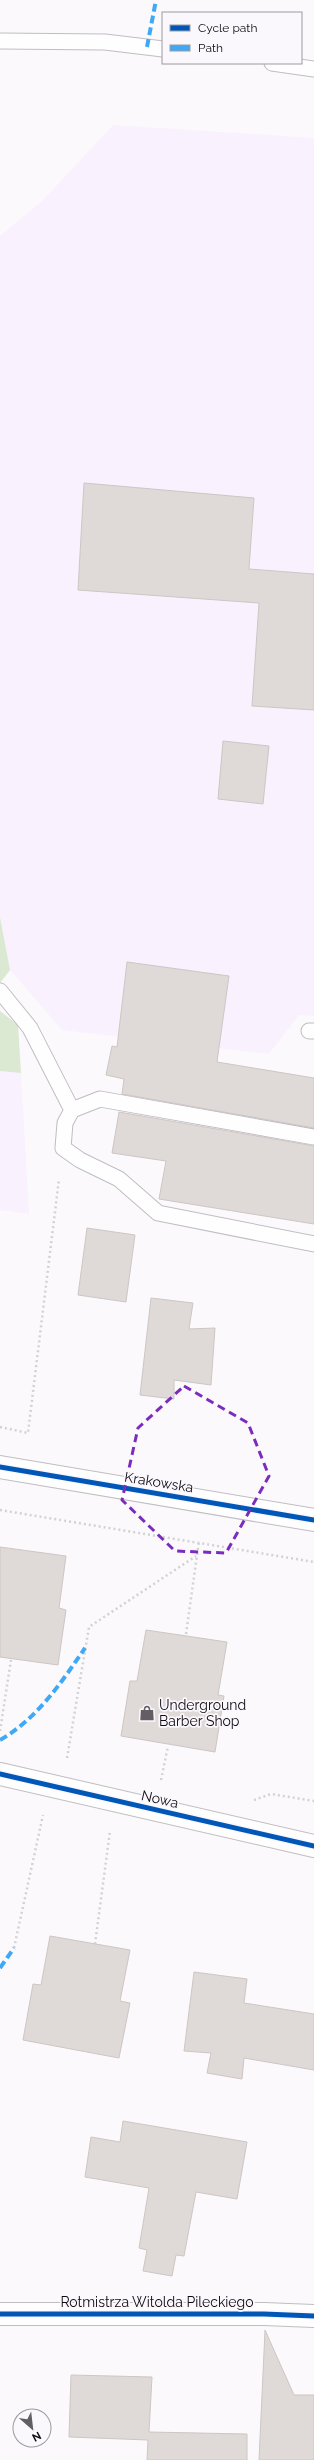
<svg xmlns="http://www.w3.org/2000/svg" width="314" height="2460" viewBox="0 0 314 2460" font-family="Raleway,sans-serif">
<rect width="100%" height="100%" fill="#fbf9fc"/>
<path fill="#f9f1fd" d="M113,125L314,138V1016L299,1015L269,1054L62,1030L10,970L0,915V236L43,200Z
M0,1071L21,1073L29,1214L0,1210Z"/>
<path fill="#dbe8d2" d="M0,917L10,970L0,983Z
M0,1011L18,1025L21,1073L0,1071Z"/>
<path fill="#dfd9d7" stroke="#cdc6c5" d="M84,483L254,498L249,569L314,574V710L252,706L259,603L78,590Z
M223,741L269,746L263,804L218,799Z
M127,962L229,976L217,1062L314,1078V1128L122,1094L124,1079L106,1075L112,1046L117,1047Z
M119,1112L314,1146V1224L159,1199L166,1161L112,1153Z
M87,1228L135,1235L126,1302L78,1295Z
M151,1298L193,1303L189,1329L215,1328L211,1385L174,1380V1399L140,1395Z
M0,1547L66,1556L59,1608L66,1610L58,1665L0,1657Z
M146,1630L227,1642L218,1695L224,1696L215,1752L121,1736L130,1681H137Z
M50,1936L130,1950L120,2001L130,2003L119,2058L23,2040L33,1984L41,1985Z
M194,1972L247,1979L244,2003L314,2014V2070L244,2058L242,2079L207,2073L211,2053L184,2051Z
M123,2121L247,2142L237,2199L196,2192L184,2256L176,2255L172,2276L143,2271L147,2250L139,2248L149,2188L85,2177L91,2137L120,2142Z
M265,2330L294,2395H314V2460H259Z
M71,2375L152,2377L149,2432L247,2434V2460H147L148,2440L69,2437Z"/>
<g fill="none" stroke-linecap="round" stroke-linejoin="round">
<defs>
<path id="service" d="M0,41L105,42L163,49
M272,63L314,69
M0,991L30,1028L72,1110
M309,1031H314
M314,1137L100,1099L72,1110L65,1123L63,1148L80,1160L119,1179L158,1213L314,1244"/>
<path id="minor" d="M0,1774L314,1846
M0,2314H264L314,2316"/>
<path id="tertiary" d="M0,1467L314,1520"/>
</defs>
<use href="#service" stroke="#c1bdc3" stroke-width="17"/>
<use href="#minor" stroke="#c1bdc3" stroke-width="24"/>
<use href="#tertiary" stroke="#c1bdc3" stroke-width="24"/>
<path stroke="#d2d2d2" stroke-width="2.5" stroke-dasharray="2 3" stroke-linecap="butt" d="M0,1427L28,1433L59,1179
M0,1510L314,1562
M186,1634L199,1541
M0,1731L11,1660
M67,1758L89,1627L196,1556
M161,1780L168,1746
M254,1800L271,1794L314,1801
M95,1944L110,1831
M14,1948L43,1815"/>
<use href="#service" stroke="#fefeff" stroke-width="15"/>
<use href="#minor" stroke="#fefeff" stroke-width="22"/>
<use href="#tertiary" stroke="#fefeff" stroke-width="22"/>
<path stroke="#3fa9f5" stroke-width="4" stroke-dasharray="8 4" stroke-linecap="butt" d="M147,47L156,0
M0,1740C37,1719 61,1683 85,1648
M0,1968L14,1948"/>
<defs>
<path id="cycleway" d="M0,1467L314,1520
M0,1774L314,1846
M0,2314H264L314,2316"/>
</defs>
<use href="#cycleway" stroke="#fbf8fd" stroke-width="8"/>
<use href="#cycleway" stroke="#0057b8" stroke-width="5"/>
</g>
<path fill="none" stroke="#7b2cbf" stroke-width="3" stroke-dasharray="8 5" stroke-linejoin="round" d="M184,1386L248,1423L269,1476L226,1553L175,1551L122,1500L138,1428Z"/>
<defs>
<symbol id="shop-bare" viewBox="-9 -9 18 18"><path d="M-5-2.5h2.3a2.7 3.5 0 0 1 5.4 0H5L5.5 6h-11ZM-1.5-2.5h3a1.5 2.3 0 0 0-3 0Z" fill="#625e64" stroke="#fbf8fd" stroke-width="2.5" paint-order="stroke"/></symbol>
</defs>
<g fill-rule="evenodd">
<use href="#shop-bare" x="136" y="1702" width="22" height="22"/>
</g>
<g text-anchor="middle" stroke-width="3.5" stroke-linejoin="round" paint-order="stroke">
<g font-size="14" fill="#100a12" stroke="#fbf8fd">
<text transform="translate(159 1482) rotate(9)" y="5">Krakowska</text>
<text transform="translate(160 1799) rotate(13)" y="5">Nowa</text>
<text x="157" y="2307">Rotmistrza Witolda Pileckiego</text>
</g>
<g font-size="14" fill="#100a12" stroke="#fbf8fd" text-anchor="start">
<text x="159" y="1710">Underground<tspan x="159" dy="16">Barber Shop</tspan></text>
</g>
</g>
<rect x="162" y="12" width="140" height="52" fill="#fbf8fd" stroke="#9d999f"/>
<rect x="170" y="25" width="20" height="6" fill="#0057b8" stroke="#9d999f"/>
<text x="198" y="32" font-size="12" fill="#100a12">Cycle path</text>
<rect x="170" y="45" width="20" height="6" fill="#3fa9f5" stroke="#9d999f"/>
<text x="198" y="52" font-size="12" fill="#100a12">Path</text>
<g transform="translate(32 2428) rotate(152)"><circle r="19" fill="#fbf8fd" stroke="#9d999f"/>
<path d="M0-3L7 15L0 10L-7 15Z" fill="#625e64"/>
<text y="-6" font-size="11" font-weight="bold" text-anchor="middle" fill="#100a12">N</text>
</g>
</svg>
